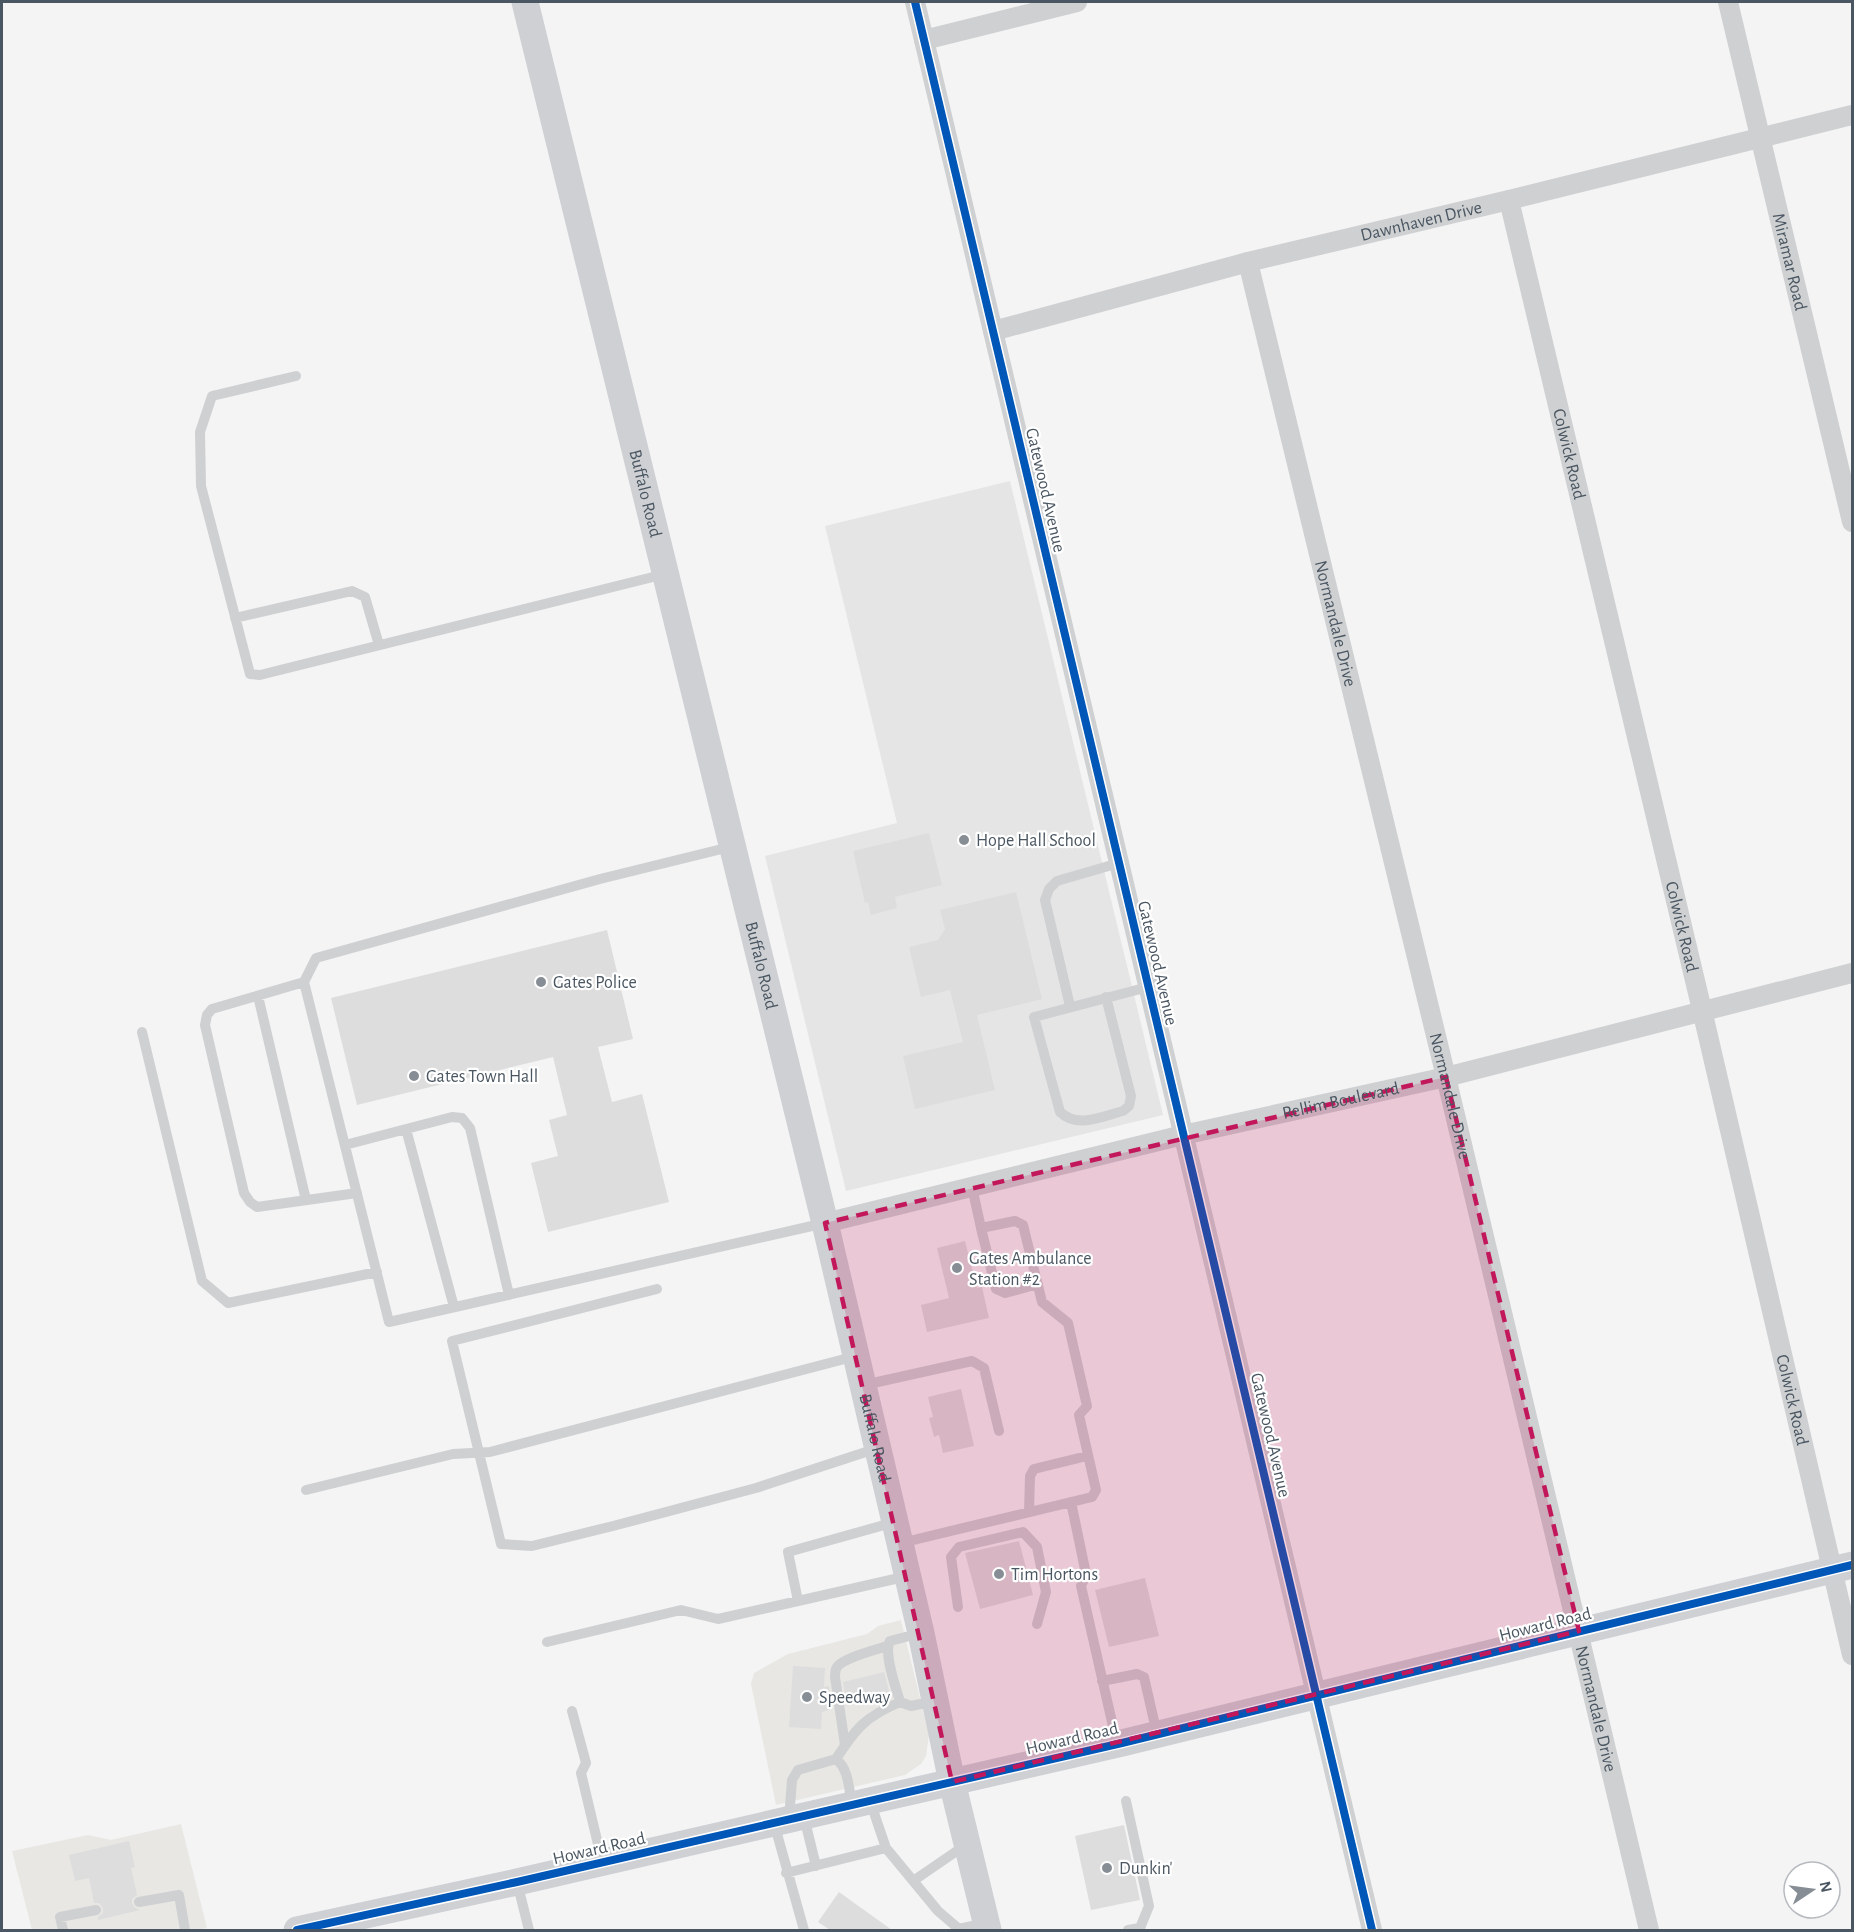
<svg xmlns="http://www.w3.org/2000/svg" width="1854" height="1932" viewBox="0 0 1854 1932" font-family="'Alegreya Sans',sans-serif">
<rect width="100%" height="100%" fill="#f4f4f4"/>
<path fill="#e8e7e3" d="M901,1620L929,1735L926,1756L921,1764L905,1775L776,1805L751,1684L754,1673L788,1654L867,1634L878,1626Z
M181,1824L207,1928L195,1930H32L12,1851L88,1835L111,1840Z"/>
<path fill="#e6e5e6" d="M1010,481L1163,1115L846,1191L765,856L897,823L825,526Z"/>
<path fill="#ddddde" d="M929,833L942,885L895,897L897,908L871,915L868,902L865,903L853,851Z
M1016,892L1042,999L977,1015L995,1090L915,1109L903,1056L963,1042L950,990L921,997L909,947L938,940L945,929L940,910Z
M607,930L633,1039L598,1047L612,1102L642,1094L669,1202L548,1232L531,1163L558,1156L549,1120L567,1115L553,1057L357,1105L331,998Z
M965,1241L977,1288L982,1287L989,1318L927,1332L921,1305L949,1298L937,1248Z
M961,1389L974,1446L943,1453L939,1435L934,1437L929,1418L933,1417L928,1397Z
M1019,1541L1033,1595L980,1609L965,1553Z
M1145,1578L1159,1636L1109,1647L1095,1590Z
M793,1666L825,1668L824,1687L829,1686L832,1709L822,1712L821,1729L789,1727Z
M884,1672L890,1695L847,1706L843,1682Z
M1124,1825L1140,1900L1091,1910L1075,1836Z
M129,1841L135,1867L131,1868L137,1895L132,1899V1903L134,1907L140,1910L98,1920V1917L103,1913V1908L99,1903H94L89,1878L75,1881L69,1855Z
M839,1892L892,1930H830L818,1922Z"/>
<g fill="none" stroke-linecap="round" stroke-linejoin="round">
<path stroke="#ced0d2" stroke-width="10" d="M296,376L212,396L200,432L201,486L250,674L260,675L665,574
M235,618L352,591L365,597L379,645
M734,846L600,879L316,958L304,982L389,1322L825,1223
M304,982L212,1009L207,1015L205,1025L244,1193L250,1202L257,1207L357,1193
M258,996L306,1200
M1106,997L1131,1096L1129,1106L1123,1111C1102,1116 1078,1129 1060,1112L1034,1017L1148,987
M1070,1006L1045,900L1049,889L1057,881L1119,863
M142,1032L202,1281L228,1303L377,1272
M406,1129L454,1307
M345,1145L452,1117L462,1118L470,1128L509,1295
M972,1187L981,1228
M657,1289L452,1341L501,1544L532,1546L613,1526L756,1488L878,1448
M864,1385L972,1361L984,1368L999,1431
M306,1490L453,1454L490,1452L856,1356
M1071,1502L1086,1574L1081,1586L1117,1744
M1029,1512L1030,1476L1034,1469L1087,1456
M901,1543L1092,1497L1096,1490L1079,1415L1087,1406L1068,1323L1042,1302L1023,1225L1015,1221L981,1228L996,1289L1005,1293L1038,1284
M798,1601L908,1576
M958,1607L951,1557L959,1547L1023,1532L1037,1547L1046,1592L1037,1624
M921,1633L890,1641C883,1653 896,1687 900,1702L911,1706L935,1701
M547,1642L681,1610L718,1619L798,1601L788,1552L895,1522
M1102,1681L1137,1674L1144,1677L1157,1734
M572,1711L586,1763L581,1773L602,1861
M845,1745L835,1677C835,1674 835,1670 837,1667C843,1658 876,1650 887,1646
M836,1759C856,1728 865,1717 900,1702
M870,1801L886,1848L938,1911L959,1929L986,1923
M1126,1801L1149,1906L1140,1928L1128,1930
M804,1817L816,1866
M789,1819L792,1780L798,1770L836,1759C849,1769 849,1790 852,1805
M774,1823L804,1930
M786,1873L886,1848
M913,1881L967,1844
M517,1882L529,1930
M139,1902L179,1895L185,1930
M63,1930L60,1917L96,1910"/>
<g stroke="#ced0d2" stroke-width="20">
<path d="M915,2L1372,1930"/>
<path id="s1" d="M1728,2L1852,522"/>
<path d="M924,40L1077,2"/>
<path id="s2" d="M1509,200L1702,1010L1852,1655"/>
<path id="s3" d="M1248,262L1446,1077L1649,1930"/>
<path id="s4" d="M993,331L1248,262L1509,200L1852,115"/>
<path id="s5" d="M825,1223L1183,1135L1446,1077L1852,973"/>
</g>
<g stroke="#ced0d4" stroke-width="27">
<path id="s6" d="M525,2L825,1223L921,1633L952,1782L988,1930"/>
<path d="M297,1930L517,1882L1122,1743L1852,1565"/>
</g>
<defs>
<path id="cycleway" d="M915,2L1372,1930
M297,1930L517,1882L1122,1743L1852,1565"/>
</defs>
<use href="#cycleway" stroke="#fff" stroke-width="11"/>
<use href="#cycleway" stroke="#0057b8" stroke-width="8"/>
</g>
<path fill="#c2185b" fill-opacity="0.2" stroke="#c2185b" stroke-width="4.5" stroke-dasharray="12 8" stroke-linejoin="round" d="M1446,1077L1579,1631L952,1782L825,1223Z"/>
<g fill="#868d94" stroke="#fff" stroke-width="2">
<circle cx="964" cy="840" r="6"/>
<circle cx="541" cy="982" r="6"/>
<circle cx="414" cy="1076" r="6"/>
<circle cx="957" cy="1268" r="6"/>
<circle cx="999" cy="1574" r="6"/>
<circle cx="807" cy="1697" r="6"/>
<circle cx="1107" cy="1868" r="6"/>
</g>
<g text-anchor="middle" stroke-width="4.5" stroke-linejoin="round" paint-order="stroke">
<g font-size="18" fill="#4a5661" stroke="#fff">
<text dy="6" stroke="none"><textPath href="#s4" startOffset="442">Dawnhaven Drive</textPath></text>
<text dy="6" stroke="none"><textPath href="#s1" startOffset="267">Miramar Road</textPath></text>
<text dy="6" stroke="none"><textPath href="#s2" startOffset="261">Colwick Road</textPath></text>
<text transform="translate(1046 490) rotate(77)" y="6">Gatewood Avenue</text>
<text dy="6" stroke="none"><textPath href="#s6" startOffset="506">Buffalo Road</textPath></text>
<text dy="6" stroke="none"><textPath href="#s3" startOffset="372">Normandale Drive</textPath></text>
<text dy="6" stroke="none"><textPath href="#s2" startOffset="747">Colwick Road</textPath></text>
<text transform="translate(1158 963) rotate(77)" y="6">Gatewood Avenue</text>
<text dy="6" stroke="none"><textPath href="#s6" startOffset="992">Buffalo Road</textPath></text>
<text dy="6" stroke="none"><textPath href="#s3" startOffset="858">Normandale Drive</textPath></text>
<text dy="6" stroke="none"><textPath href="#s5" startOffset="530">Rellim Boulevard</textPath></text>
<text dy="6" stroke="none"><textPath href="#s2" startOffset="1233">Colwick Road</textPath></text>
<text transform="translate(1271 1435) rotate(77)" y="6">Gatewood Avenue</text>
<text dy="6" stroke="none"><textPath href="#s6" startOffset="1478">Buffalo Road</textPath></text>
<text transform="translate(1545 1624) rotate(-14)" y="6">Howard Road</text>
<text dy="6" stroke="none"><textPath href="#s3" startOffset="1488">Normandale Drive</textPath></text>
<text transform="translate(1072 1738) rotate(-13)" y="6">Howard Road</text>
<text transform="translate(599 1848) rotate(-13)" y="6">Howard Road</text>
</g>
<g font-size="18" fill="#4a5661" stroke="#fff" text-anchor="start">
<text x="976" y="846">Hope Hall School</text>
<text x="553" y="988">Gates Police</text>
<text x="426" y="1082">Gates Town Hall</text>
<text x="969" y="1264">Gates Ambulance<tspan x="969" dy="21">Station #2</tspan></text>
<text x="1011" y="1580">Tim Hortons</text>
<text x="819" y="1703">Speedway</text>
<text x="1119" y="1874">Dunkin'</text>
</g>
</g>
<rect width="1854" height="1932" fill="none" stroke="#4a5661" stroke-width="6"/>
<g transform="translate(1812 1890) rotate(77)"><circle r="28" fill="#ffffff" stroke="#b7bbc0" stroke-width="1.5"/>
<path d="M0-4.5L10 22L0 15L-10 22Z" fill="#868d94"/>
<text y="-9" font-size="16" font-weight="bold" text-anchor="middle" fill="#4a5661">N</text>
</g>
</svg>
